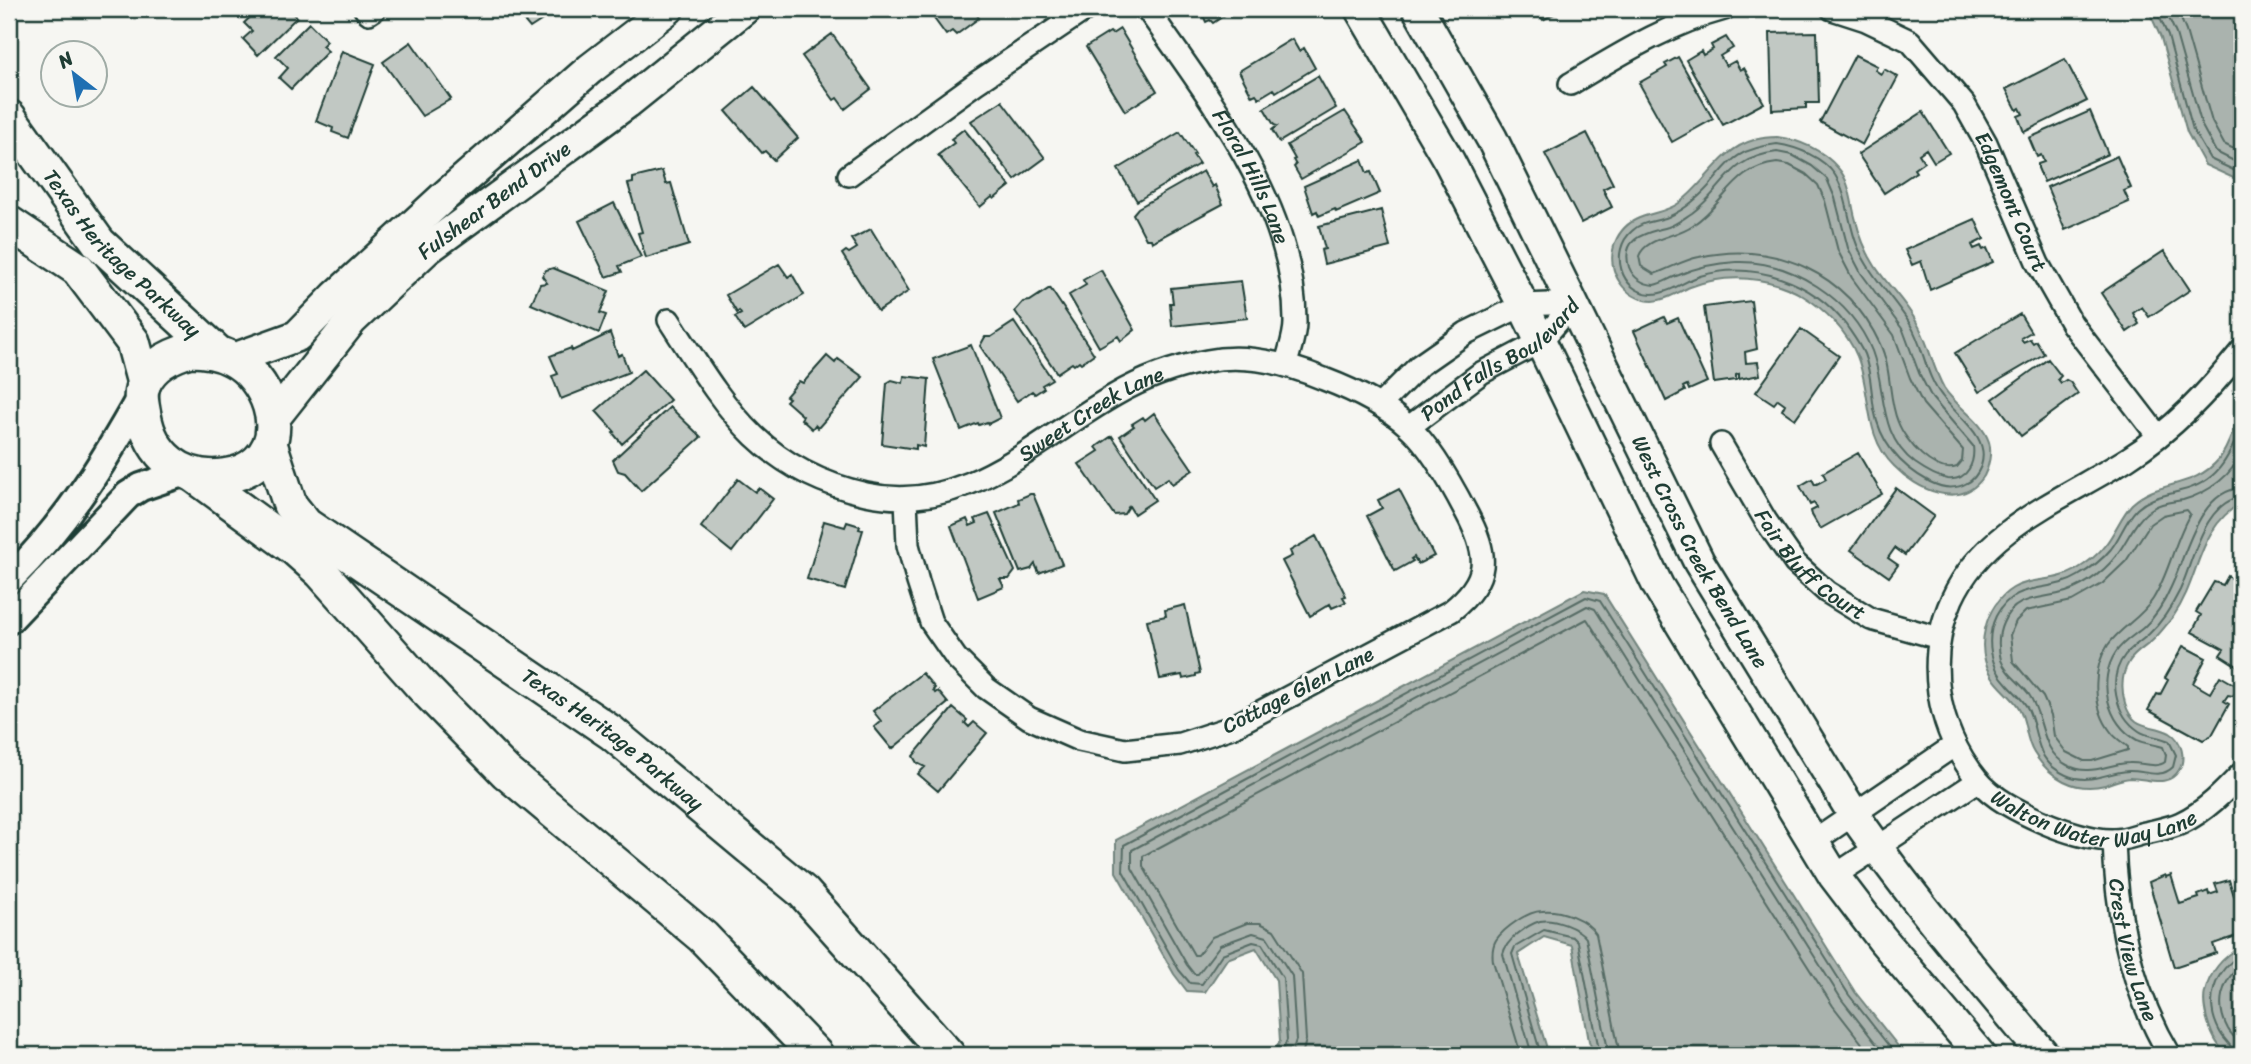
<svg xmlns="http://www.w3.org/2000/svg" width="2251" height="1064" viewBox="0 0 2251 1064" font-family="Sriracha,sans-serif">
<rect width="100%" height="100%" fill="#f6f6f2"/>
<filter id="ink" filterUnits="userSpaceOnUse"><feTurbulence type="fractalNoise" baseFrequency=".0143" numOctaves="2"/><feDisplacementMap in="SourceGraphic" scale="14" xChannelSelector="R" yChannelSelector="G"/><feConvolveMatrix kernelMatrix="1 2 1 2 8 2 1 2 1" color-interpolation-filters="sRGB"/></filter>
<g filter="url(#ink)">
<path fill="#aab3ae" stroke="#72847d" stroke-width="2" d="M2148,9H2242V182L2205,165L2187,132L2161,38Z
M1777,137C1800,140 1823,150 1838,168C1850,181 1851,202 1855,217C1859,234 1866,252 1875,266C1888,286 1906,302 1917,323C1929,343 1932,367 1944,388C1956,407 1982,420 1989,442C1992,452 1989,467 1984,476C1961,511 1917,490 1894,466C1863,436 1872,393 1857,356C1847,332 1825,309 1803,296C1769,276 1727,273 1690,287C1678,292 1665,301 1652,301C1625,300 1606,271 1614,246C1617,235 1625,225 1635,220C1650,212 1665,213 1679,203C1706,184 1720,149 1754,140C1761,138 1770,137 1777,137Z
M2242,411V502C2195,531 2202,575 2173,617C2166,625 2160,634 2152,641C2144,648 2134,653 2129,662C2121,675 2121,689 2125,703C2133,731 2151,723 2170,733C2182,740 2186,759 2179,770C2168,789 2147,778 2130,778C2122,779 2113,782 2105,785C2075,793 2049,777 2034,753C2025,739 2027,722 2019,708C2012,696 1999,688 1992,676C1974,648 1985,605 2013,588C2032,577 2055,582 2074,571C2086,564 2098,555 2106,544C2116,531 2121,516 2132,504C2159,479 2193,490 2219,459C2230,446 2233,426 2242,411Z
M1584,590L1604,594L1855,992L1905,1055H1594L1589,1041L1572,945L1544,937L1518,954L1549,1055H1273L1280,1041L1276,980L1256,948L1227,959L1205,992L1187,991L1174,974L1116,872V840Z
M2242,946V1055C2239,1055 2235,1056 2231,1055C2213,1049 2201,1009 2205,992C2210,971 2224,956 2242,946Z"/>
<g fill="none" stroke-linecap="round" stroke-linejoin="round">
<path stroke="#576c65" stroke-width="2" d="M2156,9L2168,36L2193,130L2210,159L2242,174
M2165,9L2176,34L2202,126L2216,152L2242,165
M2177,9L2186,31L2212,122L2224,144L2242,153
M1777,144C1797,147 1823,157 1835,175C1848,196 1848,223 1857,245C1869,275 1893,297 1910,324C1924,347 1925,375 1942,396C1957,417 1991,436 1981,466C1978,473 1974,480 1967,483C1955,490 1942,488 1930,482C1900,466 1880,443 1874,409C1871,391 1871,371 1864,354C1859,343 1852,334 1846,325C1813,281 1752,260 1700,276C1684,281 1668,294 1652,294C1620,293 1609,251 1632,231C1642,221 1656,222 1668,217C1677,213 1685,208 1692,202C1729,173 1721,151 1777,144Z
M1777,152L1792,155L1812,166L1827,179L1835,198L1848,248L1861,273L1903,330L1919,373L1932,398L1973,446C1975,462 1968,481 1948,479C1936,477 1925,470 1915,463C1877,434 1887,390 1872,351C1851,299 1792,260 1736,262C1716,263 1697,267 1679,275C1670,278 1663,283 1654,285C1643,284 1633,278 1629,267C1620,236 1648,233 1668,227C1677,224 1684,218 1692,213C1727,187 1727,158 1777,152Z
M1777,163L1789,165L1806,174L1818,185L1825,201L1838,251L1852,278L1894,335L1910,378L1923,404L1963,450L1962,461L1957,467C1934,475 1905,441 1898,422C1888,398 1892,369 1880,344C1847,273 1775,240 1699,257C1683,260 1669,269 1654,274L1641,266L1639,256C1646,237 1675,238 1693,225C1727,202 1733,168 1777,163Z
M2242,425C2228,458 2219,482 2180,491C2164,496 2150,497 2137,509C2125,521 2121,536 2111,549C2102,560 2090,569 2078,576C2049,594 2015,579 1996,616C1985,639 1990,667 2008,685C2015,693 2023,699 2028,709C2040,735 2033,760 2066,775C2089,785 2105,773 2128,771C2144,770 2160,780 2173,767L2176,755L2169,741C2159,736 2148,737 2139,731C2115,715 2107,678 2125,655C2132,647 2141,641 2149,634C2162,622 2172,606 2180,590C2193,562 2204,501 2242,497
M2242,450C2234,475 2208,493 2183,500C2173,502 2162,502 2153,508C2137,518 2130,535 2120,550C2109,568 2087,585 2066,592C2041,600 2015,594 2003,623C1998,634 1998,648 2001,660C2006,674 2019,681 2028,693C2045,716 2039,750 2067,765C2090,777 2106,764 2129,763C2141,762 2156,769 2165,762L2166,755L2163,747C2154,744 2146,744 2137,740C2107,724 2097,680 2116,652C2123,641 2135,635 2144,627C2156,616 2165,601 2171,587C2186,557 2198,490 2242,488
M2187,510L2190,514C2174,541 2170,572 2153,599C2141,618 2121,627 2108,645C2091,670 2093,709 2111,732C2115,738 2122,742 2128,747V750L2092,761H2084L2066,752L2054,736L2051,715L2043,697L2013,661L2010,635L2016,621L2026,611L2072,601L2102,584L2126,561L2150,524L2163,515Z
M2242,964C2221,981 2215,1005 2228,1029C2232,1036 2238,1040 2242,1047
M1281,1055L1287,1040L1283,978L1262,944L1253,942L1222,954L1202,984L1190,983L1179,970L1123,871L1124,845L1586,597L1600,601L1849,995L1896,1055
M1291,1055L1296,1040L1292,976L1267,937L1253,933L1220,945L1198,974H1194L1187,965L1132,868V850L1587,606L1595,609L1842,1000L1885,1055
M1302,1055L1306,1040L1302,974L1274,930L1260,923H1247L1212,937L1198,955H1194L1143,866V856L1587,619L1833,1006L1871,1055
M1521,1055L1493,961C1492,954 1492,947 1496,940C1504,928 1528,911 1542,911C1560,909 1587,919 1596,934L1620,1055
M1532,1055L1503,954C1506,940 1527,925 1540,921C1553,918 1579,928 1586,938L1609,1055
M1541,1055L1512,954L1515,947L1544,930L1573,937L1578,942L1600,1055
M2235,1055C2233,1046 2224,1040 2220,1032C2204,1003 2213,971 2242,954"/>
</g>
<path fill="#c1c8c3" stroke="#1f3d34" stroke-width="2" d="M259,9H289L297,17L258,55L243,39L252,31L244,23Z
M514,9H554L556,11L530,28Z
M927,9H973L979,18L956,35L952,31L946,35Z
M1200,9H1242L1230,16L1228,13L1213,23L1210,20L1206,22Z
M1536,9H1563L1543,20Z
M309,23L327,41L322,46L328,51L291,89L279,78L288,68L276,56Z
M1120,29L1157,91L1125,111L1086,47L1110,32L1112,34Z
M1817,32L1819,103H1806V108L1772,110L1770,33Z
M832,34L871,89L845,109L837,98L834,100L802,56Z
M1726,37L1733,48L1720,56L1726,66L1735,61L1740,70L1744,68L1764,103L1723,125L1686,60L1701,51L1703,55L1713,49L1711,45Z
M1292,39L1299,51L1304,48L1315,68L1276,92L1274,89L1259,98L1256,94L1252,96L1239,71Z
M411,42L451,99L422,116L383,62Z
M342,51L375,64L348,138L332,132L333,128L316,121Z
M1855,55L1877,66L1875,70L1881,74L1884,69L1898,77L1862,145L1820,122Z
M1678,57L1713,119L1672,142L1639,83L1667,67L1665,64Z
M2065,59L2087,101L2024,132L2018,116L2023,114L2020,108L2017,110L2006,89Z
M1318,76L1336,108L1279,142L1272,130L1277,126L1274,125L1264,108Z
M754,87L798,138L774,160L765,151L762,153L726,111Z
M1002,101L1045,158L1015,180L971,121Z
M1345,111L1366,142L1301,179L1294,167L1296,165L1293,160L1295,159L1287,145Z
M2090,111L2108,154L2044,182L2038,168V164L2044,162L2041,155L2037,157L2029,138Z
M1923,112L1949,153L1934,162L1926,149L1919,154L1924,162L1914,169L1916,172L1884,193L1858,154Z
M964,129L1010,186L994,199L992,197L980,207L938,155L954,143L951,139Z
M1180,132L1195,154L1193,155L1199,164L1137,201L1118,169Z
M1587,133L1613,184L1603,189L1612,207L1581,223L1545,154Z
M2117,156L2131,188L2124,191L2129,202L2065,230L2047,187Z
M1362,160L1367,173L1371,172L1380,193L1336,212L1335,209L1319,216L1317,211L1313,213L1304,186Z
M662,171L666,184L671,183L689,245L646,258L638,233L642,232L628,184L633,183V178Z
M1203,171L1212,187L1215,185L1223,204L1152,242L1151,239H1146L1133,214L1138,208Z
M614,203L641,257L619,266L622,272L606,277L579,221Z
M1381,210L1390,247L1324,264L1321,250L1325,249L1319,226Z
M1975,219L1984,239L1972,245L1974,249L1981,246L1983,250L1987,248L1993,262L1930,290L1921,261L1912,265L1905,250Z
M871,229L909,291L878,311L842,254L846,251L849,253L857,248L851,239Z
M2164,251L2190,290L2149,317L2142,307L2133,313L2139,324L2127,332L2101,293Z
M779,264L788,277L792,274L804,295L744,331L735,317L741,314L739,311L737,313L726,295Z
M553,268L609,291L600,313L606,315L599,333L531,304L540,284L547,283L542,276L546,270Z
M1101,270L1135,330L1121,341L1118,336L1099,347L1069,295L1086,285L1083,280Z
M1241,281L1247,318L1172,326L1170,303H1173L1171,288Z
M1050,288L1094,354L1081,363L1079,361L1074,365L1072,363L1057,373L1015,311L1023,302L1030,301Z
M1751,301L1757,349L1745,352L1746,363L1758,362L1760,375L1739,379V374L1736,375V380L1714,383L1704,307Z
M2020,314L2031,332L2021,338L2023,342L2030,339L2033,343L2036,341L2044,354L1979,392L1955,353Z
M1664,317L1667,323L1678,318L1707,382L1689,390L1687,385L1683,387L1685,391L1666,401L1634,331Z
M1014,322L1052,379L1042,385L1044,388L1035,394L1032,391L1017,401L980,346L985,337H991Z
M1801,329L1839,356L1795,419L1782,410L1785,404L1778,399L1774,404L1756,392Z
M610,333L618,356L622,354L629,372L561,399L552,376L558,374L550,356L571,348L572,351Z
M971,345L1000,418L988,424L987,422L979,425L978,423L961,430L933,359Z
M827,356L835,363L838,359L863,377L818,428L815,425L812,429L801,419L803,416L786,401L789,398L786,396L799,381L803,383Z
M2048,359L2061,376L2058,379L2061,383L2066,380L2070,382L2078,394L2021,436L1993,399Z
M643,370L670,400L622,444L613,433L615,432L596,411Z
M904,376L929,379L924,447L916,445V449L882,444L887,383L892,380L903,383Z
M670,407L701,437L641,491L625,473L618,471L613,460Z
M1154,413L1193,470L1172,484L1168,478L1154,487L1120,436L1134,426L1132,424L1143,417L1145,420Z
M1112,436L1155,500L1134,514L1129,506L1124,514L1114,515L1079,464L1099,451L1096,447Z
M1858,453L1882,494L1820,529L1812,515L1811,511L1817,508L1814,503L1810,505L1800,486L1812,479L1815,485L1826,479L1823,473Z
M738,479L755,492L759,488L773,499L732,552L701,527Z
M1896,488L1934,516L1905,555L1895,548L1888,558L1898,565L1889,577L1851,550Z
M1399,489L1434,556L1418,564L1414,557L1411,559L1413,561L1395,571L1367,516L1382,508L1378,500Z
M1030,494H1033L1062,564L1039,573L1035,564L1031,569L1020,572L996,513L1019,503L1018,499Z
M989,514L1015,571L1009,579H1000L1004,587L978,598L951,526L967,519L970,526L977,523L975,519Z
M824,521L845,527L847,522L860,526L859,529L863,530L845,590L807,579Z
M1316,536L1346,596L1343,597L1346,602L1332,608L1330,604L1310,616L1282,561L1292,556L1290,551Z
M2228,576L2242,585V662L2239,667L2220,655L2224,649L2192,632L2201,615L2196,612L2214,582L2223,585Z
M1185,605L1200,673L1196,674V676L1183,679L1182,675L1160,679L1147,620L1166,616L1165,610Z
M2183,646L2206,658L2193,683L2210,693L2220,676L2239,687L2233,696L2228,695L2224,701L2229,704L2212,735L2203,740L2148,710L2157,694L2160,695L2168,680L2165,678Z
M922,673L935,688L933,690L935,693L938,691L948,703L892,749L874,727L881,721L873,711Z
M953,708L967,720L965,723L969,727L974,722L987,733L938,791L918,774L925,767L917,763L913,756Z
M2165,875L2166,877L2171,875L2180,904L2199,898L2198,895L2208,891L2209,895L2218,892L2215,884L2229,880L2242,921V934L2213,944L2216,953L2174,967L2149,882Z"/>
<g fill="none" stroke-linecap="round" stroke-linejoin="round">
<defs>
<g id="minor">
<path d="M365,9L369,13L375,9"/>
<path id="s1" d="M1147,9C1210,99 1296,208 1295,323C1295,336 1289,351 1286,364"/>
<path id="s2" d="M1832,9L1866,20L1910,41L1964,104L1986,143L2038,264L2072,324L2158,436"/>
<path d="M1570,84C1619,55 1668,24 1724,9"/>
<path d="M849,175L976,83L1086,9"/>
<path id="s3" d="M669,320C724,405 759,470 866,494C965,516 1036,440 1115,395C1144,378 1175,367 1207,361C1246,353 1288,364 1324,379C1353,390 1385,405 1409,427C1431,447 1452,485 1466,512C1489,555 1491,579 1451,611L1232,727L1180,744L1125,750L1079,740L1029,718L986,688L956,658L931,622L918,582L908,545L906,499"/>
<path id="s4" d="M2242,350C2208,392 2173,430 2127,459C2065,498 1984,528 1952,599C1925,659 1936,728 1977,779C1993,799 2020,812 2043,822C2061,830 2095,841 2114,840C2124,840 2136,835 2145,833C2157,830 2171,828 2181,823C2206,811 2224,792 2242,773"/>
<path d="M1380,405L1420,365L1466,333L1523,305L1574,303"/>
<path id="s5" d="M1409,427L1481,373L1540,342L1574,303"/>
<path id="s6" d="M1721,444L1766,521L1795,563L1827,592L1871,619L1939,638"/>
<path id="s7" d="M2114,840C2116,916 2131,990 2170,1055"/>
<path d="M1813,842L1955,745"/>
<path d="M1834,876L1978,781"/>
</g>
<path id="tertiary" d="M9,580C65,525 103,464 141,396
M9,620L128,495L141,487L185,472"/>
<g id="secondary">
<path d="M1360,9L1449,161L1523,305L1658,586L1834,876L1882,939L1980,1055"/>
<path id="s8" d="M1418,9L1492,139L1699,562L1854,815C1912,899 1979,977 2044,1055"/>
<path d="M233,359L297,336L336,296L447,194L590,69L668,9"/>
<path id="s9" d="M272,421L352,320L426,250L627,103L744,9"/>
</g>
<g id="primary">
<path id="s10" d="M9,117L99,243L217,352"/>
<path d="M9,223L78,269L133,342L144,383"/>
<path d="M190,350C205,350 219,352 232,359C266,376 290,433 257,462C247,471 235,475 223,476C181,481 151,455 144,415C142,404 139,394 144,383C152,365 172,355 190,350Z"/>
<path id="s11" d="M270,444L290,505L306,525L612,733L803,892L948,1055"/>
<path d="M195,476L295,549L321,572L422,686L506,772L703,937L816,1055"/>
</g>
</defs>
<use href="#minor" stroke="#1f3d34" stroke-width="26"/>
<use href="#tertiary" stroke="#1f3d34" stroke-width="32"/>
<use href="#secondary" stroke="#1f3d34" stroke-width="35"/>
<use href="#primary" stroke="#1f3d34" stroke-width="38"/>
<use href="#minor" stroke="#f6f6f2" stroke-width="21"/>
<use href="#tertiary" stroke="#f6f6f2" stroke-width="26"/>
<use href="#secondary" stroke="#f6f6f2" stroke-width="30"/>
<use href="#primary" stroke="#f6f6f2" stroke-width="33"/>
</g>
</g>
<g text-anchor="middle" stroke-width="6" stroke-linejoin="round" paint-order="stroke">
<g font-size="21" fill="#1f3d34" stroke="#f6f6f2">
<text dy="7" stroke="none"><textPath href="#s1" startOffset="198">Floral Hills Lane</textPath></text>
<text dy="7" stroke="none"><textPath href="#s9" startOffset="315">Fulshear Bend Drive</textPath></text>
<text dy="7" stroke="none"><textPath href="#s2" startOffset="276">Edgemont Court</textPath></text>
<text dy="7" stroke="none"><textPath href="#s10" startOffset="178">Texas Heritage Parkway</textPath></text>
<text dy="7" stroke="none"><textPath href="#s5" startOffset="114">Pond Falls Boulevard</textPath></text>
<text dy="7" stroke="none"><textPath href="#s3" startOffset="518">Sweet Creek Lane</textPath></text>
<text dy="7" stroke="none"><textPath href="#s8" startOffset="612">West Cross Creek Bend Lane</textPath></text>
<text dy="7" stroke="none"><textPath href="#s6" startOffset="152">Fair Bluff Court</textPath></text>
<text transform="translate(1298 690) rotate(-27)" y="7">Cottage Glen Lane</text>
<text dy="7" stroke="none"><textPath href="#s11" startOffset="464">Texas Heritage Parkway</textPath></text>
<text dy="7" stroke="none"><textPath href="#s4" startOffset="709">Walton Water Way Lane</textPath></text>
<text dy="7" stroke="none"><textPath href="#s7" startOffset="112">Crest View Lane</textPath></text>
</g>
</g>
<rect width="2251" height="1064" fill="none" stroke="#f6f6f2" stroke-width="35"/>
<rect x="18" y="18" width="2216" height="1029" fill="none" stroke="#1f3d34" stroke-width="2.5" filter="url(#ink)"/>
<g transform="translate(74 74) rotate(329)"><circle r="33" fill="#f6f6f2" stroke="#a0aca6" stroke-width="2"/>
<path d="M0-5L12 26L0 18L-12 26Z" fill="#1f6fb2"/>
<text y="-10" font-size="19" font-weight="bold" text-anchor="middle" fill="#1f3d34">N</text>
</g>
</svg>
